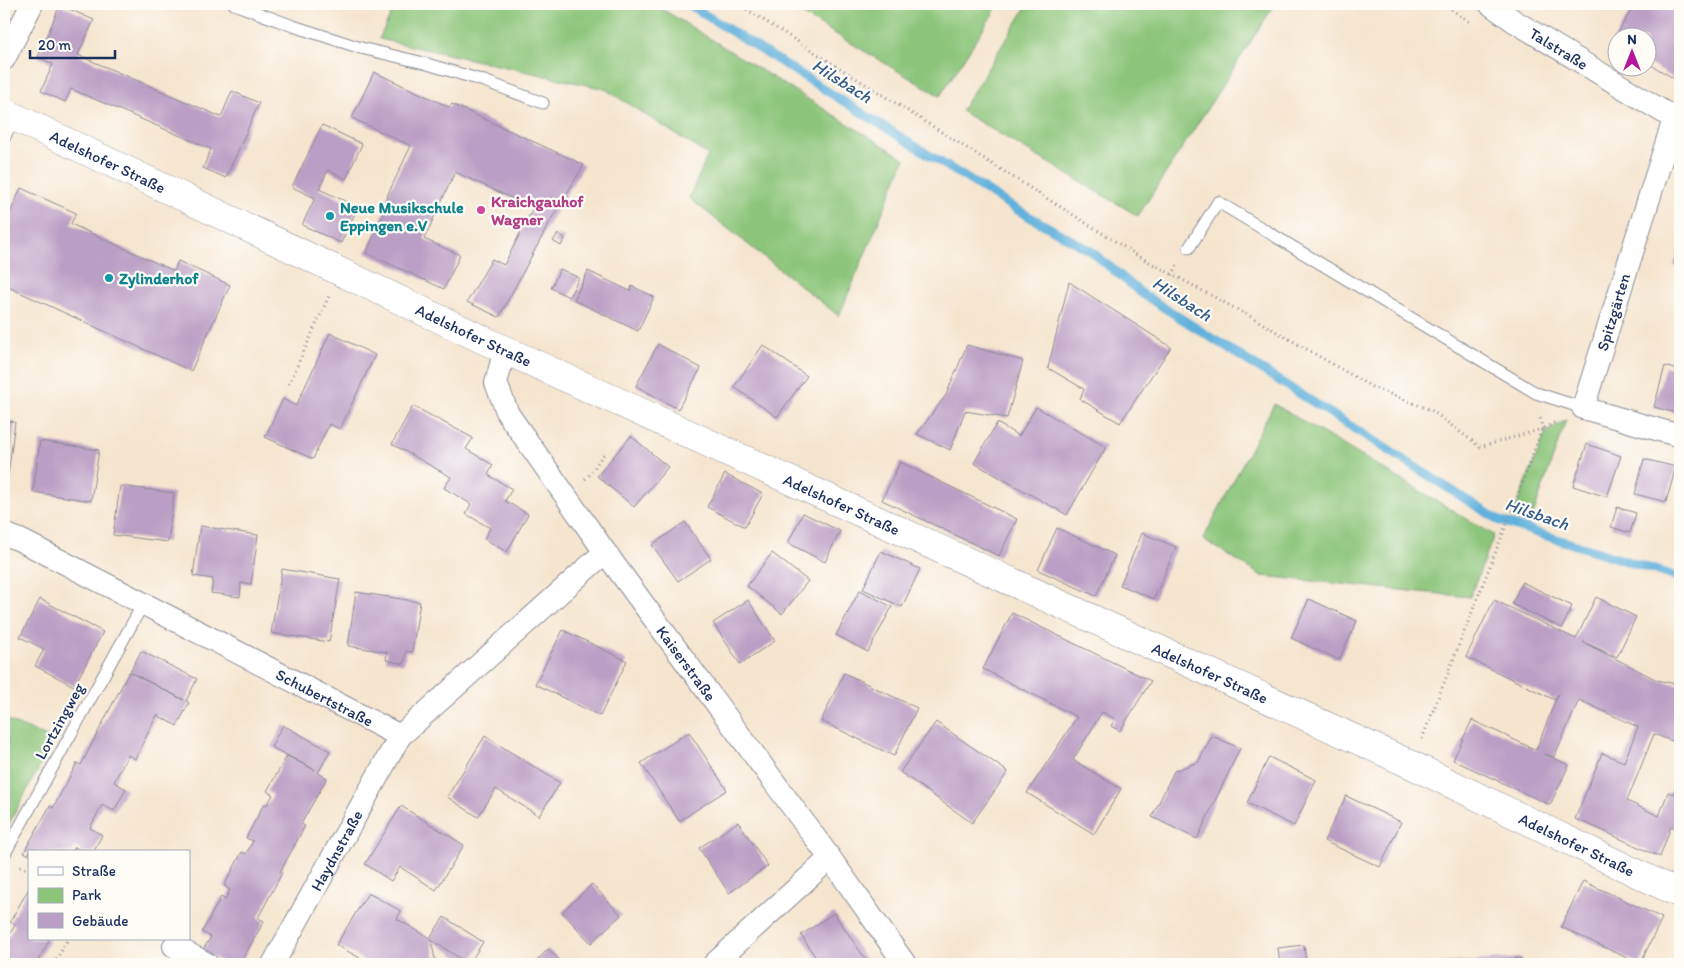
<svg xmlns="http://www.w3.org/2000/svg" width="1684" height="968" viewBox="0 0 1684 968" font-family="Itim,sans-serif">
<rect width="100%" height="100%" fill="#fdfcf7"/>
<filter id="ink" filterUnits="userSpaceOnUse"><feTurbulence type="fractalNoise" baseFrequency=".02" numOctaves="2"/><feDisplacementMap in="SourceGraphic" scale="10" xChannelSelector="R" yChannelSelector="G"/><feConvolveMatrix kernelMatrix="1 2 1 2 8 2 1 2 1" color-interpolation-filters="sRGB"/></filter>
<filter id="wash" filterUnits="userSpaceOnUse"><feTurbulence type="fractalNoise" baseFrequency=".0096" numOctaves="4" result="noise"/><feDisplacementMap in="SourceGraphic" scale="20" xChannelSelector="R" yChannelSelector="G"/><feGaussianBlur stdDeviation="1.12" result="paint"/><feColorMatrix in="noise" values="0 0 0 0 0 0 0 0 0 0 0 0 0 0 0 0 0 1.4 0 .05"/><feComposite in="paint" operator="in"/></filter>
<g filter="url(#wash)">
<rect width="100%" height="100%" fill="#f5e5ce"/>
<path fill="#8cc579" stroke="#547a6c" d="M396,4H654L905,159L839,316L689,198L708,155L605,89L379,39Z
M785,4H999L940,96Z
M1028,4H1275L1138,216L961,111Z
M1274,404L1494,535L1470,597L1262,576L1203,539Z
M1566,420L1530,524L1512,518L1546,432Z
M4,719L54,740L4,833Z"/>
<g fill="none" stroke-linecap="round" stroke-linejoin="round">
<path stroke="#62b1dc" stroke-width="9" d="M688,4L1014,208L1091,251L1141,293L1500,521L1680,578"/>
</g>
<g id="blocks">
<path fill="#bb9ec5" d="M1635,4H1680V82L1646,62V38H1616V45L1612,42Z
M60,5L94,20L78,55L221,117L232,91L259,103L226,178L203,168L211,149L71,89L65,102L41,91L53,64L38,57Z
M374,72L449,107L452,104L584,165L552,218L499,317L467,302L492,259L504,265L533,208L455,172L424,239L460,255L444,289L366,253L382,218L388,194L411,146L352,118Z
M322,125L362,144L346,179L328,170L319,189L358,207L341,243L302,225L315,198L292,187Z
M21,188L76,213L71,224L174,271L178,261L230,285L191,371L4,285V227Z
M558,234L565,238L561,246L553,241Z
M1680,247V267L1674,265Z
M560,269L579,278L569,297L551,288Z
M588,271L630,291L632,286L654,297L638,331L574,300Z
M1069,282L1171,347L1120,423L1080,399L1084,389L1048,368Z
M330,333L375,355L340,429L329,424L313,459L265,437L283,399L296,406Z
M658,344L701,368L678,409L636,386Z
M763,345L807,376L777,417L734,387Z
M967,345L1023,361L1007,418L965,411L950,450L917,434L946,395Z
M1680,361V414L1654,407L1665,366L1677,370Z
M413,406L473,438L466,449L493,465L488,475L512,489L505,501L528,514L507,552L484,539L490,528L466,514L471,504L444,488L451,477L392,444Z
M1036,407L1106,447L1067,515L974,463L997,423L1019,436Z
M4,420L15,422L8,475H4Z
M631,436L668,467L634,507L597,476Z
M40,441L99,450L91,501L33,492Z
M1587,444L1621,456L1607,497L1573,486Z
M1644,459L1676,467L1666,502L1635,494Z
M900,462L1017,519L999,556L882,500Z
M725,474L763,494L745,527L707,507Z
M120,486L174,493L168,542L113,535Z
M1617,507L1636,513L1630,533L1611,527Z
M803,513L840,531L825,562L788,543Z
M685,522L711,559L678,581L652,545Z
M200,526L258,535L251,584L241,583L240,597L211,593L213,579L193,576Z
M1057,528L1115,555L1096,596L1038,570Z
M1142,533L1176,547L1154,599L1120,585Z
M881,551L920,569L902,607L863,589Z
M772,553L808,581L782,614L747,586Z
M282,569L340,579L329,642L271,633Z
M1522,582L1572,606L1562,628L1512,604Z
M860,590L892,607L868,652L836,635Z
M356,592L420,602L412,652L406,651L404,664L386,660L387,652L348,646Z
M1596,597L1636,617L1617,657L1583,642L1657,680L1680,685V744L1654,734L1627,801L1659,816L1668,792L1673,794L1680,774V830L1671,826L1660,857L1597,828L1575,819L1602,753L1624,762L1638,727L1579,700L1554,757L1544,754L1569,765L1550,805L1453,760L1472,720L1536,750L1558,694L1555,700L1466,657L1494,600L1576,639Z
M40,599L103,632L74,686L35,666L44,649L20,637Z
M1309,599L1357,621L1339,660L1291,638Z
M748,600L775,641L740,664L713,623Z
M1012,613L1151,681L1120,731L1111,726L1115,719L1102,712L1073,760L1121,789L1094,834L1027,793L1077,717L983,669Z
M563,630L627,661L600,716L535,684Z
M141,651L197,679L186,701L189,703L177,726L157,715L135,759L128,755L114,782L126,789L114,811L102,805L90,828L102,835L93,852H83L75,847L72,852H29V855L24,852L50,806L53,808L77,763L81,765L129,672L184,700L130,672Z
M844,673L917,708L894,756L821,721Z
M936,722L1008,772L972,823L900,772Z
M283,725L330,751L318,773L327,778L301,824L305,826L280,872L282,873L258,918L264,921L240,964H226L202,951L211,937L202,932L221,897L225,900L230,890L224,886L242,852L246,854L253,841L246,838L264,804L267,805L273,795L267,791L287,756L315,770L271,747Z
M689,732L727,790L679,821L641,763Z
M485,736L560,783L539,816L496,789L478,817L447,797Z
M1212,736L1240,748L1197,839L1152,817L1174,771L1198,762Z
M1269,757L1316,780L1294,826L1247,803Z
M1346,796L1401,822L1380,867L1324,841Z
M401,806L464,845L436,890L400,867L391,881L365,864Z
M738,822L768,866L729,893L699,848Z
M1583,881L1662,918L1640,964L1561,927Z
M592,884L621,915L591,943L562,912Z
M29,888V939H50L36,964H4V945L15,925L10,922Z
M368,893L401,911L397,919L430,938L444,917L483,942L469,964L431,940L436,964H371L336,945Z
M834,913L853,941L869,964H820L801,935Z
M1304,945L1306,964H1280L1278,948Z
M548,949L564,964H534Z
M1521,958L1523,964H1437V963Z"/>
</g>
</g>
<g filter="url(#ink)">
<use href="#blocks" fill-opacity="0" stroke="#888a96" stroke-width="1"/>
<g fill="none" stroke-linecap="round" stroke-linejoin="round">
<defs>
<path id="service" d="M234,4L293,26L361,48L424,63L484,81L543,103
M4,139L14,116
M1189,248L1218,202L1536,393L1583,408
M4,855L143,604"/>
<g id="minor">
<path id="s1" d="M1490,4L1514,21L1680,122"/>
<path d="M4,59L32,4"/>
<path d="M1674,119L1583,408L1680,436"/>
<path id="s2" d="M505,350L496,383L508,414L605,552L830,858L905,964"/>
<path id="s3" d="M4,534L20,540L400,736"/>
<path d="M174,946L207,964"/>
<path id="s4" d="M273,964L400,736L605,552"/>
<path d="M714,964L830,858"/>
</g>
<g id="tertiary">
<path id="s5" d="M4,112L505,350L1412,765L1680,894"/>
</g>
</defs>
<use href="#service" stroke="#888a96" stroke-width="13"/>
<use href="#minor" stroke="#888a96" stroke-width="24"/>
<use href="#tertiary" stroke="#888a96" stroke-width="29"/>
<path stroke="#888a96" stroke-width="3" stroke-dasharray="1 4" stroke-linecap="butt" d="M738,4L1140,257L1253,318L1372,387L1431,410L1480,447L1542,429L1540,415
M1443,4L1470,22
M1172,275L1179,263
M289,384L329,296
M585,479C594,472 597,461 605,453
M1422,739L1514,505L1542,429L1556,422
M20,866L29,870
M54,964L68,939"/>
<use href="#service" stroke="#fff" stroke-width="11"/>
<use href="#minor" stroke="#fff" stroke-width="22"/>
<use href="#tertiary" stroke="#fff" stroke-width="28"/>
</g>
</g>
<circle fill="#d1479c" stroke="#fdfcf7" stroke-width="2" cx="481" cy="210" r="5"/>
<g fill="#0f9aa8" stroke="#fdfcf7" stroke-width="2">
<circle cx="330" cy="216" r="5"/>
<circle cx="109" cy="278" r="5"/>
</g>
<g text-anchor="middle" stroke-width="4.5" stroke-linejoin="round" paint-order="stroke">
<g font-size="16" fill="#1b2f5e" stroke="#fdfcf7">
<text dy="6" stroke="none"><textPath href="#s1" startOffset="82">Talstraße</textPath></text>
<text dy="6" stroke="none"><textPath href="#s5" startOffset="115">Adelshofer Straße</textPath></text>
<text transform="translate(1613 312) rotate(-73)" y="6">Spitzgärten</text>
<text dy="6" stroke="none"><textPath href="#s5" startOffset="520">Adelshofer Straße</textPath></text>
<text dy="6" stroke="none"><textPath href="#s5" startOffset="925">Adelshofer Straße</textPath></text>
<text dy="6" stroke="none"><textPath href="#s2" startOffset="374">Kaiserstraße</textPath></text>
<text dy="6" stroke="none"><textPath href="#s5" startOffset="1330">Adelshofer Straße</textPath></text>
<text dy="6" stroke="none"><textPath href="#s3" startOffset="360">Schubertstraße</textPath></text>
<text transform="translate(59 721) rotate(-61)" y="6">Lortzingweg</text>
<text dy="6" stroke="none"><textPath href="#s5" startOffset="1735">Adelshofer Straße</textPath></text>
<text dy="6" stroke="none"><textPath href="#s4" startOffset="130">Haydnstraße</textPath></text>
</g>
<g font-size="16" font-weight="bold" fill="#b23c85" stroke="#fdfcf7" text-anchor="start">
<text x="491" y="207">Kraichgauhof<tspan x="491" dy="18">Wagner</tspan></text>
</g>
<g font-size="16" font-weight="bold" fill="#0d838f" stroke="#fdfcf7" text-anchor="start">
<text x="340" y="213">Neue Musikschule<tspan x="340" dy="18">Eppingen e.V</tspan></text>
<text x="119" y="284">Zylinderhof</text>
</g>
<g font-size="18" font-style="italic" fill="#345c8a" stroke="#fdfcf7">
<text transform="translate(842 81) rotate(32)" y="6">Hilsbach</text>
<text transform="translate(1182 299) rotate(33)" y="6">Hilsbach</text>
<text transform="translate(1537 514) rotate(19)" y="6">Hilsbach</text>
</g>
</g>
<rect width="1684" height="968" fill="none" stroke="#fdfcf7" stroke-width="20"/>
<rect x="28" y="850" width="162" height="90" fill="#fdfcf7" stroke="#a3aaba"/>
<rect x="38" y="867" width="25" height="8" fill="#ffffff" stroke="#a3aaba"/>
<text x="72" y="876" font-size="15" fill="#1b2f5e">Straße</text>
<rect x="38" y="888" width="25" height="15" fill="#8cc579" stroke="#a3aaba"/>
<text x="72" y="900" font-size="15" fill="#1b2f5e">Park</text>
<rect x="38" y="913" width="25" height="15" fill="#bb9ec5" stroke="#a3aaba"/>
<text x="72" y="926" font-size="15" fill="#1b2f5e">Gebäude</text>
<g transform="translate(1632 52)"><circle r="24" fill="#fdfcf7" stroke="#a3aaba"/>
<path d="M0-4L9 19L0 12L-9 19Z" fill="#b5179e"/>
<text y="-8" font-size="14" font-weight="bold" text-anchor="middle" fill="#1b2f5e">N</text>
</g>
<path d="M30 50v8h85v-8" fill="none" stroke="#1b2f5e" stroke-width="2.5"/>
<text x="38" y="50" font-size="15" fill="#1b2f5e" stroke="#fdfcf7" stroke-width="4" paint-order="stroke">20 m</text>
</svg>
